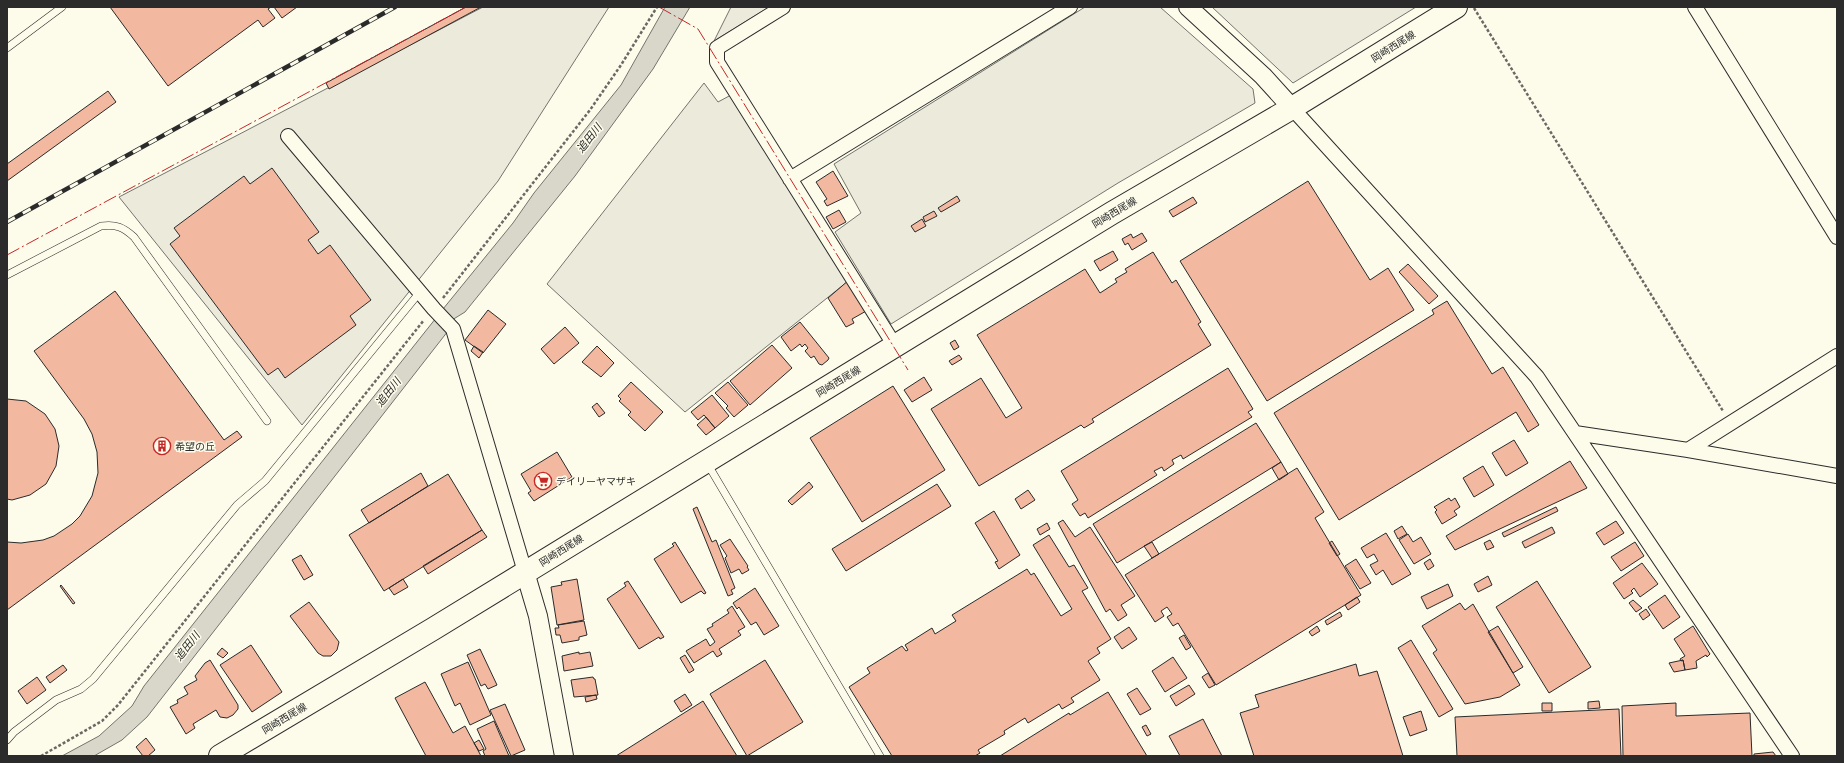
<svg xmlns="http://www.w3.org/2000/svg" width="1844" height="763" viewBox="0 0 1844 763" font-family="'Noto Sans','Noto Sans JP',sans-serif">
<rect width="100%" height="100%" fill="#fdfbea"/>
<path fill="#eceadb" stroke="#74746e" d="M483,7H609L498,181L302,425L119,197Z
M731,7H769L714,41Z
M1085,7H1160L1253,89L1255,103L1118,183L891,324L835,232L861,213L834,164Z
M1212,7H1416L1293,83Z
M704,83L718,102L731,95L847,282L685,412L547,284Z"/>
<path fill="#d8d7c9" stroke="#74746e" d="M665,7H690L653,69L575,176L465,312L452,320L443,309L513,223L534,193L621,85Z
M436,318L448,331L147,717L122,740L94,756H62L99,736L132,706L144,686Z"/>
<path fill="#f2b8a0" stroke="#2b2b2b" d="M110,7H271L268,9L275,18L263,27L258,20L168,86Z
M274,7H297L282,18Z
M466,7H481L329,89L326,83Z
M108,91L116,102L7,181V164Z
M272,168L319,232L308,240L318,254L330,245L371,300L350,316L356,325L285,378L278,368L268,375L170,244L180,236L174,228L244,176L250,184Z
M833,171L848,196L827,206L824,201L827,199L816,182Z
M1308,181L1370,280L1388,268L1414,310L1267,401L1180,261Z
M957,196L960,201L941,212L938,208Z
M1193,197L1197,203L1173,217L1169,211Z
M839,210L846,222L833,229L826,217Z
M934,211L937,216L925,222L923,217Z
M922,219L926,226L915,232L911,226Z
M1142,233L1147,241L1132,250L1128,243L1125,245L1122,239L1131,234L1133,238Z
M1113,251L1118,260L1100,271L1094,261Z
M1153,252L1172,283L1176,280L1201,322L1198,324L1211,345L1092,419L1094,422L1084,428L1081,425L979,486L931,409L981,378L1006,418L1022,408L977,335L1085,269L1100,293L1117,282L1115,279L1127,272L1125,269Z
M1408,264L1438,296L1429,304L1399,272Z
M849,280L868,310L852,319L854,323L846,327L828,298Z
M115,291L224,440L237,431L242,437L7,610V542L21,543L43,540L54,536L72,524L80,516L92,496L98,473L97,452L92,434L84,419L34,351Z
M1447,301L1492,374L1503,367L1539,425L1528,432L1516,412L1339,520L1274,413L1434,314L1432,310Z
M488,310L506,324L483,353L465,340Z
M800,322L829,358L828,360L822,365L819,364L814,356L811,358L805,351L808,348L805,344L802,347L800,344L791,351L781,337Z
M565,327L579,343L554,364L541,349Z
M955,340L959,347L954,350L950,343Z
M772,345L792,368L750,405L730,381Z
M474,346L483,352L479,358L471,351Z
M597,346L614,363L601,377L582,362Z
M959,355L962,359L952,365L949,361Z
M1228,368L1253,409L1248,412L1252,417L1183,459L1181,455L1172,460L1174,464L1164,471L1162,467L1154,471L1157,475L1088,518L1085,513L1080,516L1072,504L1078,500L1061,471Z
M924,377L932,390L912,402L904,390Z
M631,382L663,412L645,431L628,415L631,412L619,401L621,399L618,396Z
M728,382L748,405L734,417L726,408L728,406L715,393Z
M893,386L945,470L862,522L810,438Z
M712,395L729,416L715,428L704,415L698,420L691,412Z
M7,399L26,401L45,414L55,429L59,446L56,466L46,484L30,495L12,500L7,499Z
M597,403L605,413L599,417L592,407Z
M706,417L715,428L706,435L697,425Z
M1256,423L1281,462L1117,563L1093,524Z
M1514,440L1528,463L1506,476L1492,453Z
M557,452L572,477L534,501L528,493L531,491L521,474Z
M1570,461L1587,488L1455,550L1446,536Z
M1281,462L1288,474L1279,480L1272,468Z
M1483,466L1494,485L1474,497L1463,478Z
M1297,468L1324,512L1315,518L1361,595L1216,685L1178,623L1173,626L1167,617L1172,614L1167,607L1161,611L1164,616L1155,622L1125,575Z
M421,473L428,486L369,523L361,510Z
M448,474L482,530L384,591L349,535Z
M809,482L813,487L792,505L788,501Z
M937,484L951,506L846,571L832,549Z
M1028,490L1035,500L1021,509L1015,499Z
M1449,498L1451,501L1455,498L1460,507L1454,511L1457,515L1442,524L1435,512L1437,510L1434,507Z
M697,507L712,542L716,540L735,588L731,590L733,594L728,596L693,509Z
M1556,507L1558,511L1504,537L1502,533Z
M994,511L1020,555L999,569L995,562L998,561L975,523Z
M1063,520L1075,537L1090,527L1135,596L1121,605L1127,615L1118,621L1110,609L1106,612L1058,523Z
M1616,521L1624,533L1604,545L1596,533Z
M1047,523L1050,529L1040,535L1037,529Z
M1402,526L1407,534L1398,539L1394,531Z
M1552,527L1555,533L1525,548L1522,542Z
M482,530L487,537L428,574L423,566Z
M1386,533L1411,574L1392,585L1383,570L1376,575L1370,565L1378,561L1374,554L1367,558L1361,548Z
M1408,534L1413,542L1421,537L1431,554L1414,564L1399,540Z
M1049,535L1069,567L1074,565L1088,588L1082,591L1111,639L1097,648L1100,653L1088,661L1100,680L1071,698L1074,702L1062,709L1059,704L1028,723L1025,718L1004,731L1005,734L978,750L980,753L975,756H892L849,687L870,673L867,668L902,646L906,651L908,650L905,645L932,628L935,634L956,621L952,615L1027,569L1031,575L1034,573L1061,616L1072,609L1033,545Z
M730,539L748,566L747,567L749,570L742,574L739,569L731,573L725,558L727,556L720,545Z
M1490,540L1494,547L1487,550L1484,543Z
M1332,541L1340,554L1337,556L1329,543Z
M675,542L706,593L704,594L701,591L681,603L654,559L674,546L672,544Z
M1152,542L1159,554L1152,558L1144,546Z
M1635,542L1644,556L1621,571L1611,557Z
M301,555L313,575L304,580L292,560Z
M1356,559L1371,583L1360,589L1345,566Z
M1430,559L1434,566L1428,570L1424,563Z
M1642,563L1658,584L1640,597L1634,588L1631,591L1633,593L1624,599L1613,583Z
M1488,576L1492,585L1478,592L1474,584Z
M403,579L408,587L394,595L389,588Z
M577,579L584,620L557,625L551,587L562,585L561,582Z
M628,581L664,637L660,639L659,637L639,649L607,599L626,586L624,583Z
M1537,581L1591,667L1549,693L1496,607Z
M1448,584L1453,596L1427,609L1421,597Z
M61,585L75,603L73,604L60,586Z
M755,588L779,626L764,635L756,622L751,625L739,607L737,609L733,603Z
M1665,595L1680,617L1663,629L1648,607Z
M1357,597L1360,602L1348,610L1345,605Z
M1633,600L1642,608L1636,612L1629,603Z
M309,602L339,642L337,650L331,656H323L318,653L290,616Z
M1460,603L1465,610L1473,604L1520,685L1500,697L1465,704L1433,653L1437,650L1422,626Z
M732,606L745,627L738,631L741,635L719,649L722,654L717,657L713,651L694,663L686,651L706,639L710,646L715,642L707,629L713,626L712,624L729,613L727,610Z
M1646,609L1650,615L1643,620L1639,614Z
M1340,612L1342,616L1327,625L1325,621Z
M584,621L587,635L579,637V640L562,643L560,635H556L555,628H559L558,625Z
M1317,626L1320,631L1312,636L1309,632Z
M1498,626L1523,667L1513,673L1488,632Z
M1693,626L1710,654L1707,657L1706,655L1696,661L1697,668L1685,670L1683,660L1681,661L1680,659L1685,656L1674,639Z
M1129,627L1137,639L1122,649L1114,637Z
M1184,635L1191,647L1186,650L1179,638Z
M1411,640L1453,709L1439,717L1398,648Z
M251,645L282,692L252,712L220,665Z
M222,648L228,653L223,658L217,654Z
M480,649L497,685L488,689L485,684L481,686L467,655Z
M579,652V654L590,652L593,666L564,671L562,656Z
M685,655L694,670L689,673L680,658Z
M1173,657L1187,678L1165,692L1152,671Z
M210,660L238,705V709L233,715L227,718L220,717L216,710L193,724L195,728L186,734L170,707L178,703L177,700L188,694L184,687L197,680L195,676L205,663Z
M765,660L803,722L747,756L710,694Z
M1683,660L1685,670L1674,672L1669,663Z
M468,662L491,715L470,725L460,703L455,706L441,674Z
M1356,664L1359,676L1377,671L1403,756H1254L1240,713L1259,707L1255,695Z
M63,665L67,670L50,683L46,677Z
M1208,673L1215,685L1209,688L1202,677Z
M37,677L46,690L27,704L18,691Z
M593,677L594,679H595L598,695L574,697L571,680Z
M425,682L453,733L465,726L481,756H426L395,698Z
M1189,685L1195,694L1176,706L1170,696Z
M1137,688L1151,709L1140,715L1127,694Z
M1108,692L1147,756H1000L1069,713L1070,715Z
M685,694L692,705L681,712L674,701Z
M596,695L597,699L586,702L585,697Z
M703,701L737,756H616Z
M1599,701L1600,708L1588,709V702Z
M1542,703H1552V711H1542Z
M1676,703V716L1750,713L1752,756H1623L1622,706Z
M505,704L525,750L511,756L490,710Z
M1619,709L1621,756H1457L1455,717Z
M1421,711L1427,730L1410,736L1403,717Z
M1203,719L1222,756H1180L1169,736Z
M494,721L509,756H485L483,751L486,749L477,729Z
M1146,725L1151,734L1147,736L1142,727Z
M146,738L155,750L148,756H143L136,747Z
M479,740L484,749L479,751L474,743Z
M1773,752L1776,756H1754V754Z"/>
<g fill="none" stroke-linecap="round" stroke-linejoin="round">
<defs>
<path id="service" d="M7,48L62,7
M7,275L101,226C116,224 123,227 134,237L267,421
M707,463L880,756
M7,740L14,732L56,700L81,689L93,679L237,505L265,481L420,292"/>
<path id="minor" d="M783,7L717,48V62L895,346
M1695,7L1837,237
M1292,108L1537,377L1792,756
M288,136L434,309L453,329L525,572
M790,179L1070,7
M1575,433L1688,450L1837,476
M1688,450L1837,356"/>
<path id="tertiary" d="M1188,7L1263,76L1292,108
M525,572L538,616L564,756"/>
<path id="primary" d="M220,756L433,629L1112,213L1292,108L1456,7"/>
</defs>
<use href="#service" stroke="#2b2b2b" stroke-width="8"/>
<use href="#minor" stroke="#2b2b2b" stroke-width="16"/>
<use href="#tertiary" stroke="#2b2b2b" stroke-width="20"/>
<use href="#primary" stroke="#2b2b2b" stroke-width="24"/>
<path stroke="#6a6964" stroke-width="2.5" stroke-dasharray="3 2" stroke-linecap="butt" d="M1474,8L1723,411
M443,298L590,110L621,65L657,7
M41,756L102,721L118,705L424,320"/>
<use href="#service" stroke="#fdfbea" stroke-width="7"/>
<use href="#minor" stroke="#fdfbea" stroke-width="14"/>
<use href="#tertiary" stroke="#fdfbea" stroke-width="18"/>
<use href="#primary" stroke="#fdfbea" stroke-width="22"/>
<defs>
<path id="rail" d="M7,222L395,7"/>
</defs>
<use href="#rail" stroke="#2b2b2b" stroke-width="4.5"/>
<use href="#rail" stroke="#fdfbea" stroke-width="3" stroke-dasharray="9" stroke-linecap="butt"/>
<path stroke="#c62828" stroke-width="1" stroke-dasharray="14 3 2 3" stroke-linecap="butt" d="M659,7L698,29L908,370
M7,255L466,7"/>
</g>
<defs>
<symbol id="building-ring" viewBox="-11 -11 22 22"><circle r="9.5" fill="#fdfbea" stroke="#c62828" stroke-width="1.5"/><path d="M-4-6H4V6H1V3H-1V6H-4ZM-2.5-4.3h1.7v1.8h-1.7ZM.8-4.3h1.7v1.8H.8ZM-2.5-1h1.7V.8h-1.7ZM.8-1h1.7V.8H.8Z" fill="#c62828"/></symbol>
<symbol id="supermarket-ring" viewBox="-11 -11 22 22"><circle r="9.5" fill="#fdfbea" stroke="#c62828" stroke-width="1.5"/><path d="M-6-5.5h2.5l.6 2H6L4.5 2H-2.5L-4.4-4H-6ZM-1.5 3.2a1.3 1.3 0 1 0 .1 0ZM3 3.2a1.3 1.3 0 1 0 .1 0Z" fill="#c62828"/></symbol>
</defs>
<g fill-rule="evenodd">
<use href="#building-ring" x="152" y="436" width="20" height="20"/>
<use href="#supermarket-ring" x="533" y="471" width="20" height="20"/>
</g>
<g text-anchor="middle" stroke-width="3" stroke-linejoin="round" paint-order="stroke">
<g font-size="10" fill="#2b2b2b" stroke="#fdfbea">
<text transform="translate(1393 46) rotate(-32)" y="4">岡崎西尾線</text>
<text transform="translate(1114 212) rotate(-31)" y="4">岡崎西尾線</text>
<text transform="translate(838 381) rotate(-31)" y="4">岡崎西尾線</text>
<text transform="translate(561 550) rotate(-32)" y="4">岡崎西尾線</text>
<text transform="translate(284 718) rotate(-31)" y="4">岡崎西尾線</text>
</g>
<g font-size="10" fill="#2b2b2b" stroke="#fdfbea" text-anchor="start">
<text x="175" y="450">希望の丘</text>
<text x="556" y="485">デイリーヤマザキ</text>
</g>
<g font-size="11" font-style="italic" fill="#2b2b2b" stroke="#fdfbea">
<text transform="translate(589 138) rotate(-52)" y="4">追田川</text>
<text transform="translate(388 392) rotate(-52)" y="4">追田川</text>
<text transform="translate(187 646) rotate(-52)" y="4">追田川</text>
</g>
</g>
<rect width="1844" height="763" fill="none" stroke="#2b2b2b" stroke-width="16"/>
</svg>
